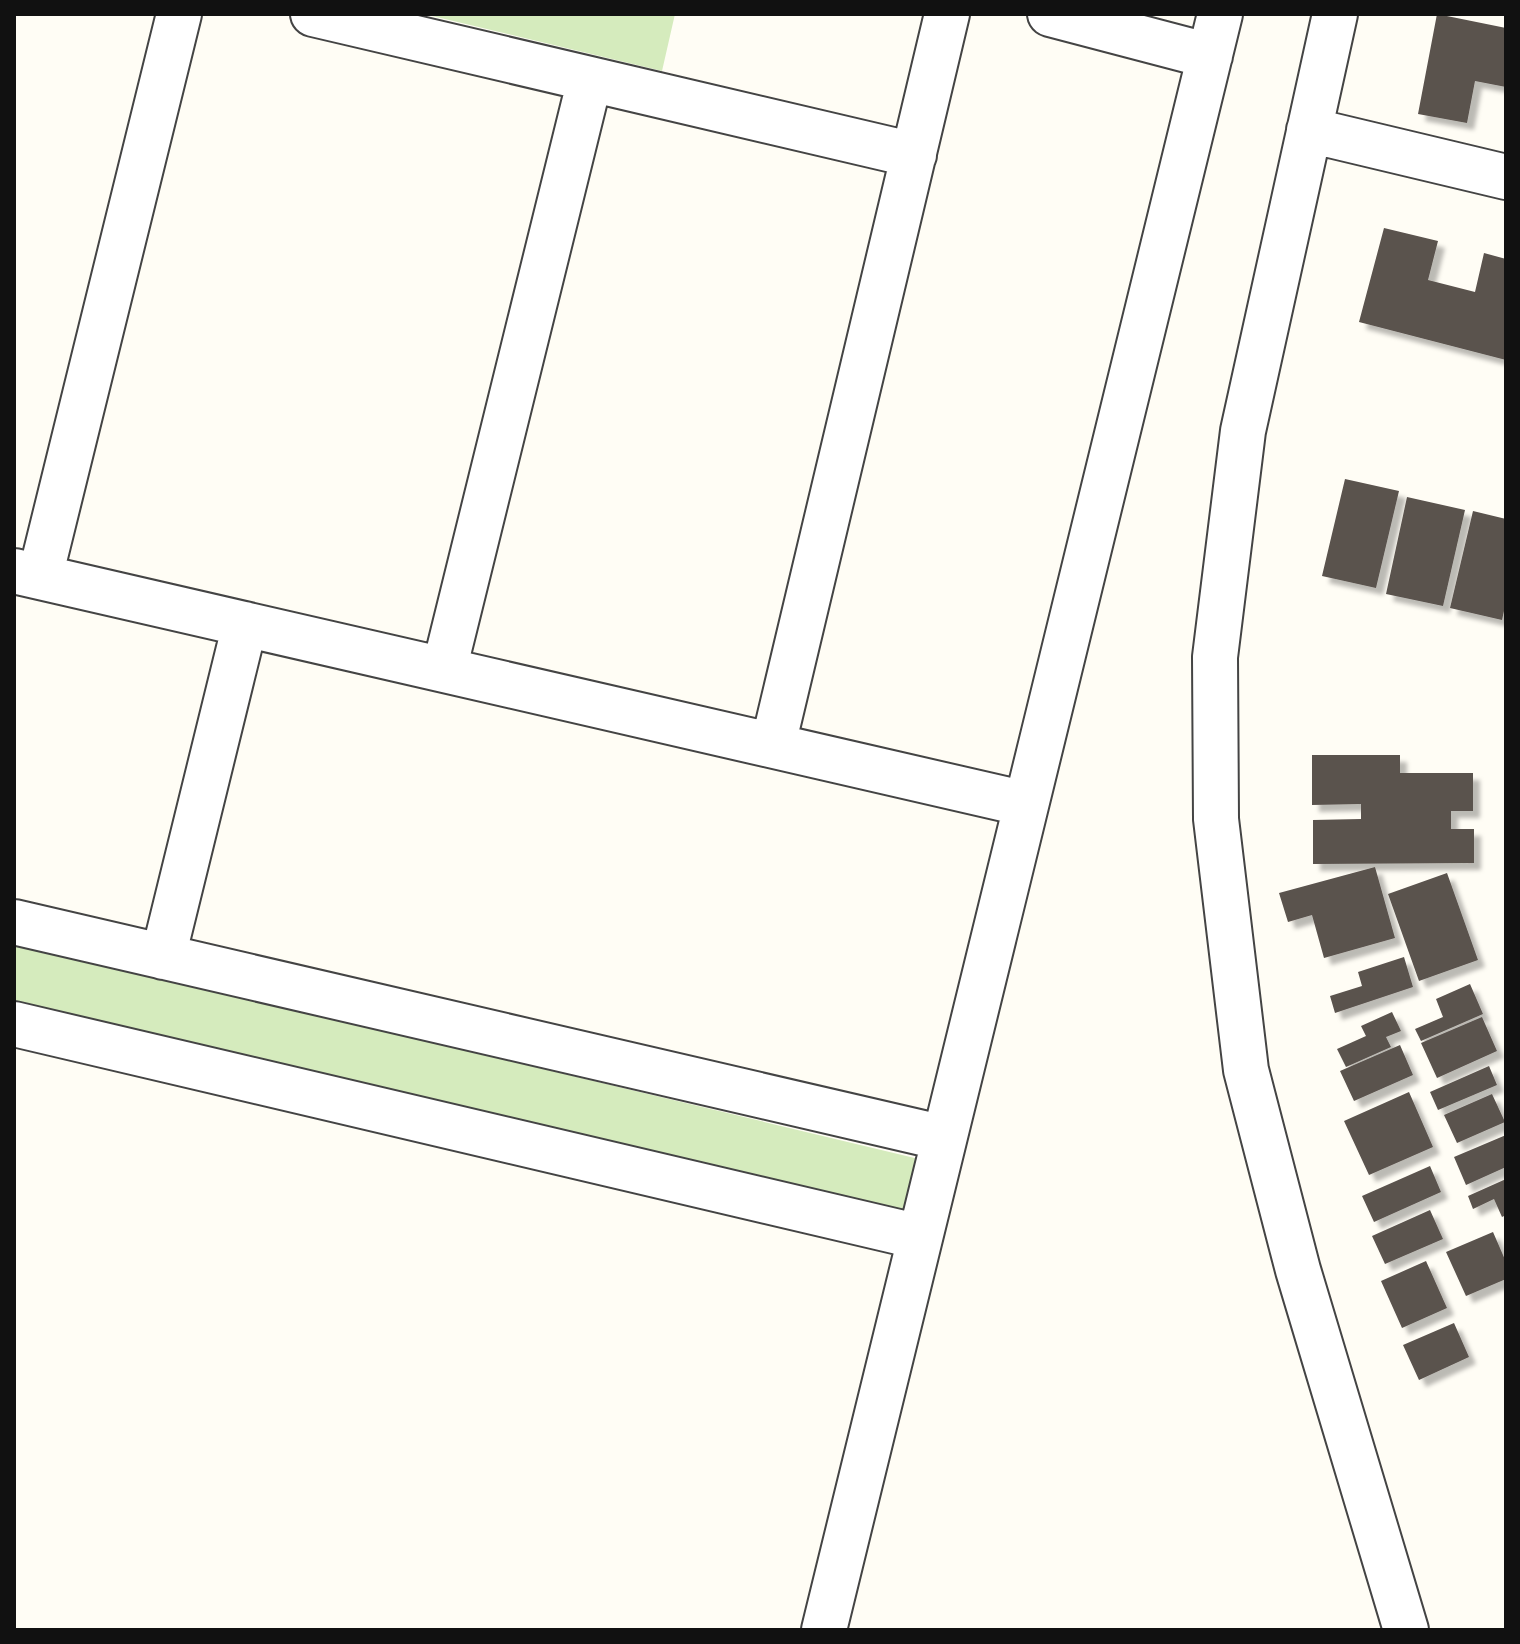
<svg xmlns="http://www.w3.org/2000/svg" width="1520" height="1644" viewBox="0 0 1520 1644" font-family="Merriweather,serif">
<defs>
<filter id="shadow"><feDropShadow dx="7" dy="7" stdDeviation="2" flood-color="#0004"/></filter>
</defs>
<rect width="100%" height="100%" fill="#fffdf5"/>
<path fill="#d5ebbd" d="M424,14H675L662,71Z
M14,942L923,1160L909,1217L14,1002Z"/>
<path fill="#5a524d" filter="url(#shadow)" d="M1437,14L1506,28V87L1475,81L1467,123L1418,114Z
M1384,228L1438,241L1428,280L1475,292L1484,253L1506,259V360L1359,322Z
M1345,479L1399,491L1376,588L1322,576Z
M1407,497L1465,510L1443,606L1386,594Z
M1473,511L1506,519V602L1502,620L1450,608Z
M1312,755H1400V773H1473V811H1451V829H1474V863L1313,864V820L1361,819V804L1312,805Z
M1375,867L1395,938L1324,958L1312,915L1288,922L1279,893Z
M1447,873L1478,960L1419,981L1388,894Z
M1404,957L1413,987L1335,1013L1330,996L1362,986L1358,972Z
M1470,984L1483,1014L1421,1041L1415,1029L1443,1017L1436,999Z
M1392,1012L1401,1031L1386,1037L1391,1047L1346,1067L1337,1049L1366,1036L1361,1026Z
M1482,1017L1497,1051L1437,1078L1421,1043Z
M1400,1045L1413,1075L1354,1101L1340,1071Z
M1489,1066L1497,1085L1438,1110L1430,1092Z
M1409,1092L1433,1147L1369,1175L1344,1121Z
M1492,1094L1505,1122L1457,1143L1444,1115Z
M1506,1135V1167L1466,1185L1454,1157Z
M1430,1166L1441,1192L1374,1222L1362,1196Z
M1506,1179V1215L1502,1217L1494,1199L1473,1209L1468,1196Z
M1430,1210L1443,1239L1385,1264L1372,1236Z
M1493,1232L1506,1262V1279L1466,1296L1446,1252Z
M1426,1261L1447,1308L1402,1328L1381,1281Z
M1454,1323L1469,1357L1419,1380L1403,1345Z"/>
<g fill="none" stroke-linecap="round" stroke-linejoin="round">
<defs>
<path id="minor" d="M313,14L914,155
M1050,14L1210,56
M1335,14L1243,431L1215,657L1216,819L1246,1070L1298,1270L1406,1630
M1309,130L1506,177
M14,571L1026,804
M40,577L179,14
M444,670L590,79
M773,745L947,14
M14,922L944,1138
M163,957L245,624
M14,1024L920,1237
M824,1630L1220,14"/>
</defs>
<use href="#minor" stroke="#444" stroke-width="48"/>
<use href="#minor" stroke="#fff" stroke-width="44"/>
</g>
<rect width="1520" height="1644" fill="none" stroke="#111111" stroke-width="32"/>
</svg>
